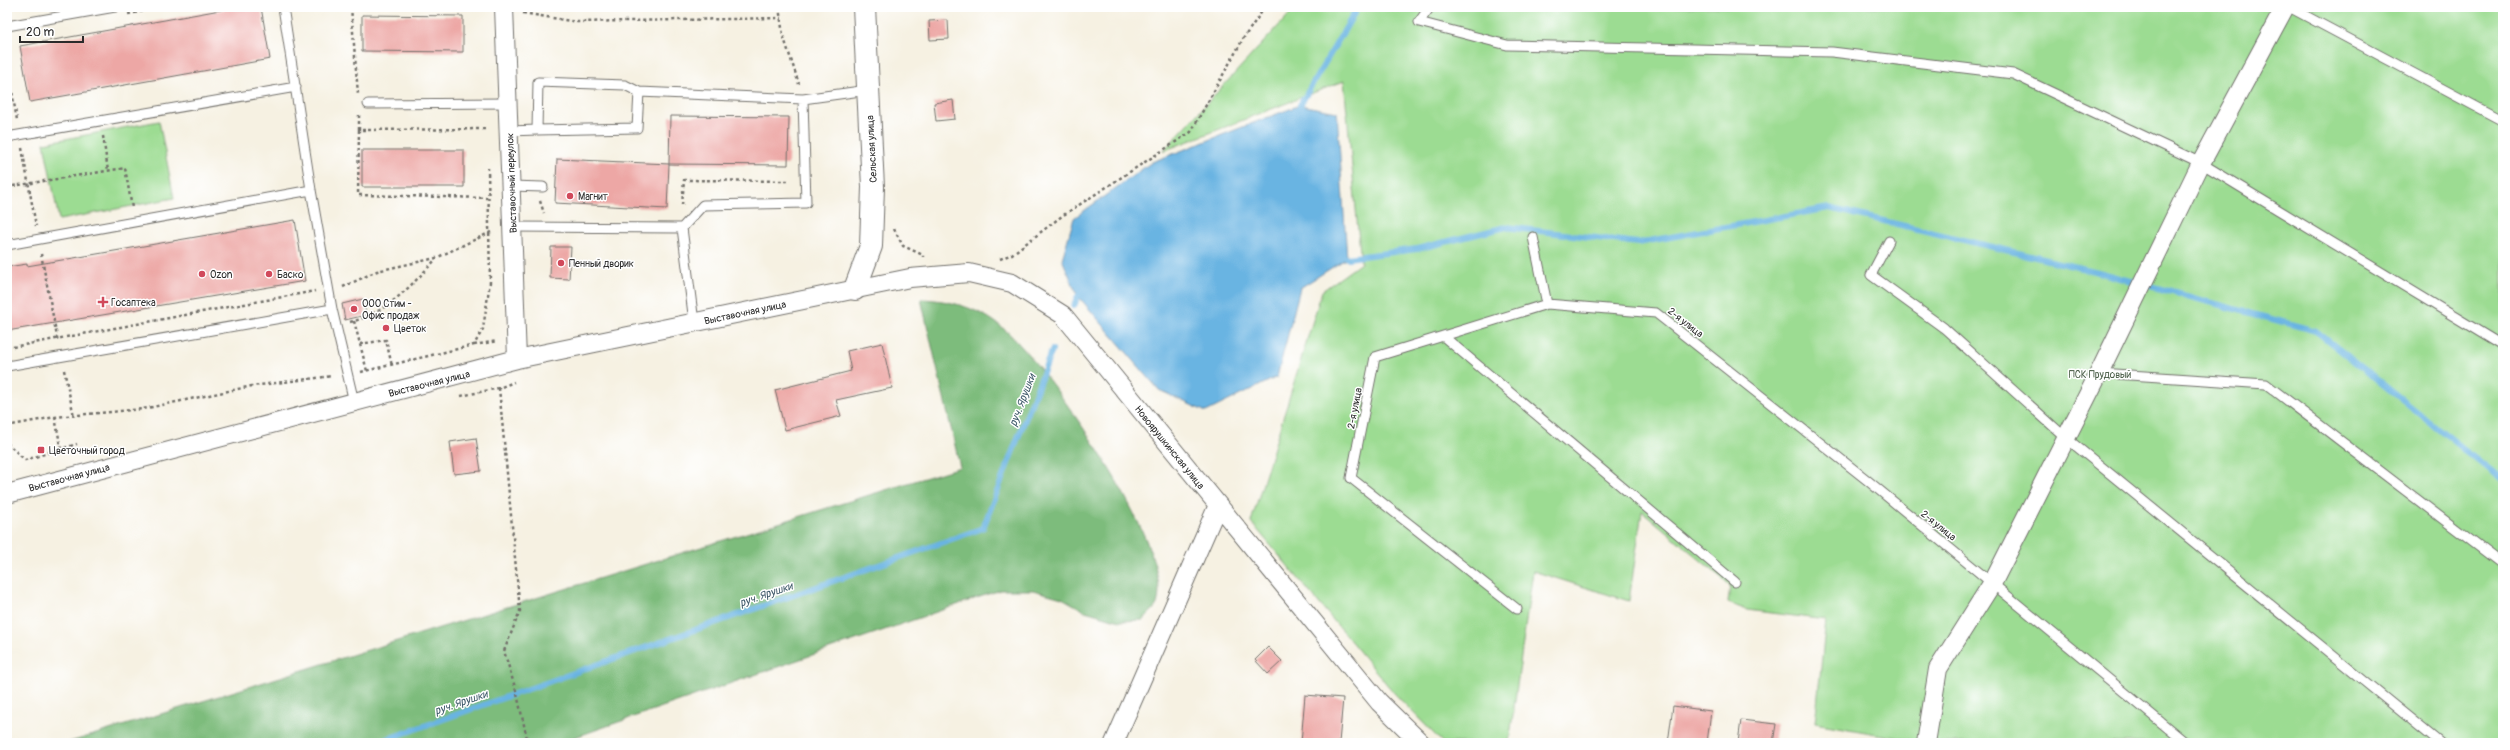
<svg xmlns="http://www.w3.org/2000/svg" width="2510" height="750" viewBox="0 0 2510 750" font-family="Pangolin,sans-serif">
<rect width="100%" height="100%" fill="#fff"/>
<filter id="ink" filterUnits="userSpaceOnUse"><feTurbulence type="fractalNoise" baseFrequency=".025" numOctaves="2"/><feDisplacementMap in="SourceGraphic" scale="8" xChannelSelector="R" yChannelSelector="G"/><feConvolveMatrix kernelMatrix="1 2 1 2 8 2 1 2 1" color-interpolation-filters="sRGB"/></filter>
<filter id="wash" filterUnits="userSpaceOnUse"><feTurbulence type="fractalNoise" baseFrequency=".012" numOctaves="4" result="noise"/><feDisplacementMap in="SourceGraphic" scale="16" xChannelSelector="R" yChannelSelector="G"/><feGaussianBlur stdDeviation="0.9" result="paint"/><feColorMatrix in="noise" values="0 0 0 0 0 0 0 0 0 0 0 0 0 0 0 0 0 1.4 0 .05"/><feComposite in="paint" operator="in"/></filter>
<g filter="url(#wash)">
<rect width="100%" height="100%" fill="#f6f1e2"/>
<path fill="#9cdc92" stroke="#64845e" d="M1296,7H2503V743H1916V741L1815,723L1826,620L1747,610L1728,603L1730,585L1642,511L1629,601L1533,571L1509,743H1443L1395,694L1251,522L1322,291L1361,263L1344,81L1163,151Z
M159,121L174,198L59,220L44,143Z"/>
<path fill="#7dbc7c" stroke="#547454" d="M921,299C952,300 981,309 1004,329C1047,366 1176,549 1157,604C1155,609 1147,615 1143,620L1120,621L1085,611L1062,598L1033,590H1000L558,743H67L960,467Z"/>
<path fill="#69b4e2" stroke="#4a7086" d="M1300,105L1337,112L1347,258L1300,288L1277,377L1206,412L1159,390L1078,296L1062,259L1074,218L1152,162Z"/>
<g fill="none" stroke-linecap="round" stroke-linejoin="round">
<path stroke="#69b4e2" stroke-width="6" d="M1300,105L1358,7
M1347,258L1417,249L1506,227L1638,243L1829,208L2098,272L2316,331L2503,480
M1074,306L1078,296
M376,743L983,528L1052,350"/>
</g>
<g id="blocks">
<path fill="#eda7a5" d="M237,7H261L270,59L30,102L20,46Z
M362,15L463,16V52L362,51Z
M948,20L949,39L930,40L929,21Z
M953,100L955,119L936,121L934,103Z
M670,116L789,117L788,165L669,164Z
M362,150H464V187H362Z
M557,159L669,164L667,209L555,203Z
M295,220L305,281L7,331V267L27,264V266Z
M551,247H571L569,279L550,278Z
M363,299L366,315L345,320L342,304Z
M882,343L892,388L836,400L841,416L785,430L775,390L851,371L847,351Z
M476,438L481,471L454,474L450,442Z
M1268,647L1282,661L1268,674L1255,660Z
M1305,695L1343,698L1339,743H1301Z
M1673,706L1711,711L1707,743H1668Z
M1741,720L1776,724L1773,743H1738Z"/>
</g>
</g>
<g filter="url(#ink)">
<use href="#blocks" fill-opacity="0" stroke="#72706b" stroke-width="1"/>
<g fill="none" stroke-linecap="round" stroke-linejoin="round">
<defs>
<path id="service" d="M283,7L311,190L332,309L354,402
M1430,7L1419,22L1507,45L1832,52L2013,74L2201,163L2503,346
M2289,7L2503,121
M7,26L115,7
M803,99L868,90
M368,104L508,103
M509,131L537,130
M7,137L296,87
M511,186L543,187
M512,227L682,228L703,205L806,203L803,99L639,92L637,128L537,130L538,82L625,85L639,92
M682,228L694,322
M1533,237L1547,304
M1889,241L1871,275L1944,328L2065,437L2440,743
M7,245L311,190
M1443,336L1735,582
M7,366L332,309
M2099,373L2266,384L2503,565
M1517,609L1351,478L1375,357L1547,304L1656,313L1867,480L2186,743"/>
<path id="minor" d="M504,7L517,359
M7,494L517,359L910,278L969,273L1012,283L1063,315L1379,702L1421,743
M1114,743L1218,505
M1926,743L1938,669L1993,582L2099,373L2201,163L2285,7"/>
<path id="tertiary" d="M855,289L871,246L873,187L864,7"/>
</defs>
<use href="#service" stroke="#72706b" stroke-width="11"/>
<use href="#minor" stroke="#72706b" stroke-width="20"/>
<use href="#tertiary" stroke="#72706b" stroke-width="24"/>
<path stroke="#72706b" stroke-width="2.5" stroke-dasharray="3 3" stroke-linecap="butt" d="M351,7L358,94
M779,7L783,35L799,84
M523,13L577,22L781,18
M128,14L167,7
M7,63L17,120
M359,115V130L488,129
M359,130L358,195L489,198
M103,136L108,171
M22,148L36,226
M7,187L125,168L132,208
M540,201L544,213
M682,205L684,180L790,181
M894,229L903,246L923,255V257
M41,254L58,342
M1000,259L1012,254L1062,216L1191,132L1243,39L1265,7
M343,287L377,271L436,258L491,232
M354,321L367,371
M350,322C386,314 412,285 436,259
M360,344L386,340L392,366
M474,345L497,341
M7,348L315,291
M64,370L74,416
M361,372L474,345L483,329L490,282L488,168
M499,388L520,611L504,651L517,694L528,743
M461,396L499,388L514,382
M55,417L61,449
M7,426L55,417L143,409L252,386L332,376
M7,443L25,460L77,444"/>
<use href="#service" stroke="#fff" stroke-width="9"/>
<use href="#minor" stroke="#fff" stroke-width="18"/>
<use href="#tertiary" stroke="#fff" stroke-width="22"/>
</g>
</g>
<g fill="#d1495b" stroke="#fff" stroke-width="1.5">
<circle cx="570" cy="196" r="4"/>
<circle cx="561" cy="263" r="4"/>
<circle cx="202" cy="274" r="4"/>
<circle cx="269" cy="274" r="4"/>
<path d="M101 296h4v4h4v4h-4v4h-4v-4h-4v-4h4z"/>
<circle cx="354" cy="309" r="4"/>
<circle cx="386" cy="328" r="4"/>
<rect x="37" y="446" width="8" height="8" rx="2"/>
</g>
<g text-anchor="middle" stroke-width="3" stroke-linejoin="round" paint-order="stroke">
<g font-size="10" fill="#2b2b2b" stroke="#fff">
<text transform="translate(871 149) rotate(-93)" y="4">Сельская улица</text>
<text transform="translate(511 183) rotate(-92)" y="4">Выставочный переулок</text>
<text transform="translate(745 312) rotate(-12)" y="4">Выставочная улица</text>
<text transform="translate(1686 322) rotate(38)" y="4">2-я улица</text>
<text transform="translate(429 383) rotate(-14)" y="4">Выставочная улица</text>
<text transform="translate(1354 408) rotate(-79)" y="4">2-я улица</text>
<text transform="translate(1170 447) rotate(51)" y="4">Новоярушкинская улица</text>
<text transform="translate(69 477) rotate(-15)" y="4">Выставочная улица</text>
<text transform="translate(1939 525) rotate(39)" y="4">2-я улица</text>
</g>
<g font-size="10" fill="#2b2b2b" stroke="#fff" text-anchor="start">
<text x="578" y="200">Магнит</text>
<text x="569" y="267">Пенный дворик</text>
<text x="210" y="278">Ozon</text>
<text x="277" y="278">Баско</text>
<text x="111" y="306">Госаптека</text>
<text x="362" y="307">ООО Стим -<tspan x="362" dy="12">Офис продаж</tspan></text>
<text x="394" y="332">Цветок</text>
<text x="49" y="454">Цветочный город</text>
</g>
<g font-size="10" fill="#4d604a" stroke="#fff">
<text x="2100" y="378">ПСК Прудовый</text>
</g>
<g font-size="11" font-style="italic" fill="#415b6b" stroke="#fff">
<text transform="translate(1022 400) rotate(-69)" y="4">руч. Ярушки</text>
<text transform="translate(766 594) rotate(-19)" y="4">руч. Ярушки</text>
<text transform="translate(461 702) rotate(-19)" y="4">руч. Ярушки</text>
</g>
</g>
<rect width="2510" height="750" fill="none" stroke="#fff" stroke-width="24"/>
<path d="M20 36v6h63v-6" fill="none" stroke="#2b2b2b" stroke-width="2"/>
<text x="26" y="36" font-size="12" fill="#2b2b2b" stroke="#ffffff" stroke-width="3" paint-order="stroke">20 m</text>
</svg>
